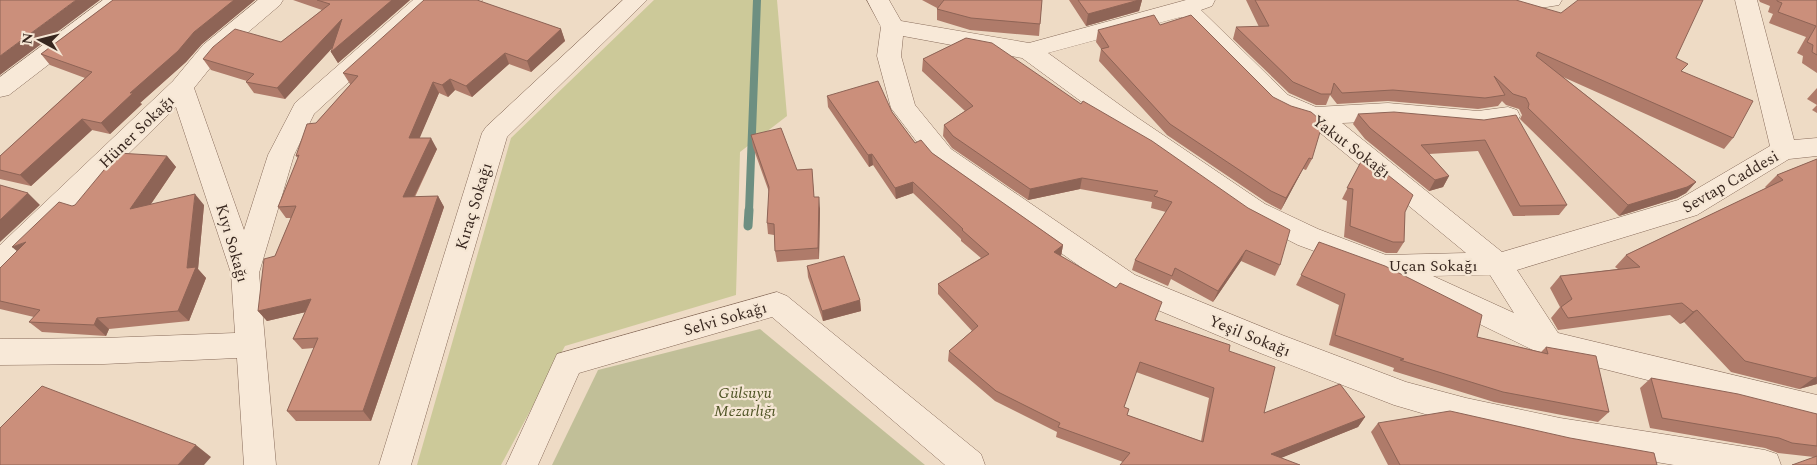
<svg xmlns="http://www.w3.org/2000/svg" width="1817" height="465" viewBox="0 0 1817 465" font-family="Spectral,serif">
<rect width="100%" height="100%" fill="#eedbc5"/>
<path fill="#ccc999" d="M654,0H777L787,116L740,152L736,295L565,346L501,465H417L511,138Z"/>
<path fill="#c1bf98" d="M760,329L925,465H552L598,370Z"/>
<g fill="none" stroke-linecap="round" stroke-linejoin="round">
<path stroke="#6d8f81" stroke-width="8" d="M749,211L757,0"/>
<path stroke="#6d8f81" stroke-width="9" d="M748,226L749,210"/>
<defs>
<path id="minor" d="M103,0H129L126,5L9,95L0,97V77Z
M258,0H283L280,5L219,57L194,88L244,230L268,155L295,103L413,0H438L314,114L294,155L259,273L276,465H244L237,358L104,364L0,365V339L104,338L235,333L231,273L176,107L10,270L0,273V245L173,81L203,45Z
M623,0H647L507,137L411,465H379L482,133L486,127Z
M867,0H889L901,21L1029,43L1186,0H1215L1212,6L1201,10L1288,95L1316,107L1388,103L1478,111L1508,107L1517,110L1520,116L1517,122L1478,129L1388,121L1342,123L1502,252L1678,200L1770,146L1735,0H1757L1794,140L1817,138V156L1789,159L1697,215L1517,270L1558,333L1817,395V423L1537,352L1379,275L1298,245L1245,218L1120,130L1022,58L903,36L901,56L915,105L951,149L1135,275L1282,335L1406,382L1466,398L1560,418L1765,450L1777,454L1781,465H1674L1560,446L1466,426L1394,405L1260,353L1134,300L1115,291L933,163L891,108L877,56L881,27ZM1181,17L1270,107L1287,116L1307,122L1466,253L1386,255L1318,229L1265,204L1138,118L1048,53ZM1490,275L1514,313L1433,276Z
M1511,0H1562L1559,5L1534,9L1514,5Z
M777,292L787,296L981,454L985,465H945L772,317L579,373L538,465H506L557,354Z"/>
</defs>
<use href="#minor" stroke="#886c5b" stroke-width="1"/>
<use href="#minor" fill="#f8e9d8" fill-rule="evenodd"/>
</g>
<path fill="#af7b6a" fill-rule="evenodd" d="M113,0H255L202,44L186,62L140,103L142,104L110,134L92,130L31,186L0,179V156L85,78L50,65L41,54Z
M293,0H410L338,63L331,52L333,47L285,99L254,93L246,82L247,81L211,70L203,59L281,42L322,10Z
M483,0L482,2L561,29L565,41L531,72L509,64L472,97L455,90L448,97L439,93L419,138L437,149L415,197L438,196L444,207L371,421H296L287,411L314,348L302,349L293,339L305,312L267,321L258,311L275,256L291,218H286L278,207L298,158L296,156L316,123L351,84H350L343,73Z
M922,0H1042L1039,36L970,30L937,20V8Z
M1069,0H1142L1139,11L1086,26Z
M1246,0H1516L1676,58L1682,71L1733,138L1724,149L1563,77L1696,182L1686,193L1677,198L1619,216L1520,119L1522,115L1519,109L1506,105L1502,101L1498,106L1478,109L1388,101L1337,104L1330,95L1326,105H1316L1289,93L1233,39L1236,27H1259Z
M1759,0H1817V73L1802,63L1803,56L1797,53L1806,37L1769,23L1773,14L1768,12L1770,6L1760,2Z
M1160,25L1312,159L1306,170L1303,169L1281,210L1266,202L1167,135L1099,61L1101,49L1096,42L1098,30Z
M966,38L1280,265L1275,276L1241,261L1213,302L1171,279L1168,286L1132,270L1135,260L1166,212L1151,208L1152,202L1080,189L1028,200L952,148L943,136L944,125L965,111L922,71L923,59Z
M1817,88V105L1807,99Z
M827,96L892,112L915,143L932,153L1063,245L1061,256L1156,320L1229,351L1264,413L1365,417L1358,427L1280,458L1123,462L1056,437L1057,432L995,401L948,361L949,351L972,331L938,294V284L981,258L961,241V239L913,193L896,199L873,165L869,167L828,107ZM1136,372L1209,398L1201,441L1127,415L1124,407Z
M1817,105V113L1812,110Z
M1358,114L1484,120L1567,205L1559,215L1513,216L1478,151L1429,154L1449,176L1443,187L1429,191L1365,139L1353,124Z
M751,135L797,170L812,169L814,197L820,209L819,259L777,262L775,251L774,235L768,234L767,223L769,192L753,147Z
M167,156L176,167L151,204L204,205L198,269L206,278L189,321L109,329L106,336L42,332L29,322L34,317L0,309V268L75,205Z
M1364,156L1405,212L1404,242L1397,253H1386L1344,237L1347,201L1342,199Z
M1817,159V384L1799,389L1731,372L1684,322L1680,324L1670,315L1558,330L1551,318L1560,307L1550,288L1560,276L1618,269L1615,267L1626,255L1766,188L1765,187L1777,175Z
M1319,242L1477,337L1541,352L1546,347L1609,412L1598,422L1494,402L1393,371L1394,368L1329,345L1339,305L1296,285Z
M807,266L860,300L861,311L823,321L808,277Z
M1651,378L1817,414V465L1814,457L1778,453L1765,448L1650,428L1640,388Z
M1378,423L1657,465H1388L1371,432Z"/>
<path fill="#8e6456" d="M76,0H100L0,75V56Z
M234,0H255L202,44L186,62L140,103L142,104L110,134L101,123L130,93L194,32Z
M392,0H410L338,63L331,52Z
M1139,0H1142L1139,11L1086,26L1088,14Z
M342,19L349,30L285,99L277,88Z
M561,29L565,41L531,72L527,61Z
M505,53L509,64L472,97L466,86Z
M450,79L455,90L448,97L442,85Z
M433,82L439,93L415,149L409,138Z
M82,119L92,130L31,186L20,175Z
M431,138L437,149L409,207L403,197Z
M872,154L873,165L869,167L868,155Z
M167,156L176,167L140,220L130,209Z
M1309,158L1303,169L1281,210L1286,198Z
M1449,176L1443,187L1429,191L1435,180Z
M1082,178L1080,189L1028,200L1030,189Z
M913,182V193L896,199L895,188Z
M1696,182L1686,193L1677,198L1619,216L1628,205Z
M28,193L40,205L0,242V220Z
M195,194L204,205L198,269L206,278L189,321L178,311L187,268Z
M438,196L444,207L371,421L363,411Z
M819,197L820,209L819,259L818,248Z
M26,242L25,258L12,247Z
M1063,245L1061,256L1054,252Z
M1246,250L1241,261L1213,302L1218,291Z
M311,299L319,309L267,321L258,311Z
M860,300L861,311L823,321L822,311Z
M1697,310L1684,322L1680,324L1693,312Z
M97,318L109,329L106,336L94,325Z
M1817,377V384L1799,389L1814,378Z
M1365,417L1358,427L1266,464L1271,454Z
M196,445L211,457L204,465H178Z"/>
<path fill="#cb8f7b" stroke="#8e6456" fill-rule="evenodd" d="M0,0H76L0,56Z
M113,0H234L194,32L178,51L130,93H133L101,123L82,119L20,175L0,170V156L92,72L41,54Z
M317,0H392L331,52L342,19L277,88L246,82L254,74L203,59L213,47L235,29L281,42L330,4Z
M424,0H477L561,29L527,61L505,53L466,86L450,79L442,85L433,82L409,138H431L403,197L438,196L363,411H287L318,338L293,339L311,299L258,311L264,259L275,256L296,206L278,207L299,155L296,156L307,124L316,123L358,76L343,73Z
M944,0H1042L1040,24L971,18L937,9Z
M1078,0H1139L1088,14Z
M1255,0H1516L1561,13L1578,0H1703L1676,58L1688,64L1681,71L1753,101L1733,138L1538,52L1536,56L1696,182L1687,187L1628,205L1528,108L1529,104L1526,98L1513,94L1494,76L1505,95L1485,98L1393,90L1342,93L1334,83L1331,94H1321L1293,82L1236,27L1269,26Z
M1777,0H1817V55L1812,52L1813,45L1807,42L1816,26L1778,12L1782,3L1777,1Z
M1154,15L1160,25L1191,15L1273,97L1291,106L1311,112L1323,122L1312,159L1309,158L1286,198L1271,191L1170,124L1101,49L1109,47L1098,30Z
M966,38L992,43L1081,104L1083,101L1152,141L1248,208L1290,230L1280,265L1246,250L1218,291L1175,268L1172,276L1135,260L1172,202L1154,196L1158,191L1082,178L1030,189L953,136L944,125L973,106L923,59Z
M878,81L892,112L915,143L921,140L932,153L1063,245L1054,252L1116,288L1120,283L1162,302L1155,320L1230,345L1229,351L1275,367L1264,413L1340,384L1365,417L1271,454L1300,465H1120L1130,453L1058,427L1060,423L996,391L949,351L978,326L938,284L989,254L962,230L963,229L913,182L895,188L872,154L868,155L827,96ZM1140,362L1214,388L1203,442L1127,415L1129,409L1124,407Z
M1394,112L1484,120L1516,115L1567,205L1520,206L1485,140L1421,145L1449,176L1435,180L1370,128L1358,114Z
M781,128L797,170L812,169L814,197H819L818,248L775,251L774,224L767,223L769,187L751,135Z
M118,153L167,156L130,209L195,194L187,268L196,267L178,311L97,318L94,325L29,322L40,310L0,301V268L26,242L12,247L59,202L72,206L75,205Z
M1364,156L1413,195L1405,212L1404,242H1393L1350,226L1353,189L1347,188Z
M1817,159V377L1814,378L1745,361L1697,310L1693,312L1682,303L1568,318L1561,307L1572,299L1560,276L1640,267L1626,255L1783,180L1777,175Z
M0,185L28,193L0,220Z
M1319,242L1385,266L1482,315L1477,337L1548,354L1546,347L1596,356L1609,412L1503,392L1400,360L1404,359L1335,335L1345,294L1301,275Z
M844,256L860,300L822,311L807,266Z
M1651,378L1738,394L1817,414V446L1792,443L1779,438L1662,418Z
M42,386L196,445L178,465H0V428Z
M1450,411L1570,438L1654,453L1657,465H1400L1378,423Z
M1817,456V465H1792Z"/>
<g text-anchor="middle" stroke-width="4.5" stroke-linejoin="round" paint-order="stroke">
<g font-size="16" fill="#38271f" stroke="#f5e6d4">
<text transform="translate(136 131) rotate(-44)" y="6">Hüner Sokağı</text>
<text transform="translate(1352 146) rotate(37)" y="6">Yakut Sokağı</text>
<text transform="translate(1730 181) rotate(-30)" y="6">Sevtap Caddesi</text>
<text transform="translate(473 206) rotate(-73)" y="6">Kıraç Sokağı</text>
<text transform="translate(233 243) rotate(74)" y="6">Kıyı Sokağı</text>
<text x="1433" y="271">Uçan Sokağı</text>
<text transform="translate(725 318) rotate(-16)" y="6">Selvi Sokağı</text>
<text transform="translate(1250 335) rotate(22)" y="6">Yeşil Sokağı</text>
</g>
<g font-size="16" font-style="italic" fill="#505526" stroke="#f5e6d4">
<text x="745" y="398">Gülsuyu<tspan x="745" dy="18">Mezarlığı</tspan></text>
</g>
</g>
<g transform="translate(40 40) rotate(277)" stroke="#f5e6d4" stroke-width="4" paint-order="stroke">
<path d="M0-4L9 19L0 12L-9 19Z" fill="#38271f"/>
<text y="-8" font-size="14" font-weight="bold" text-anchor="middle" fill="#38271f">N</text>
</g>
</svg>
